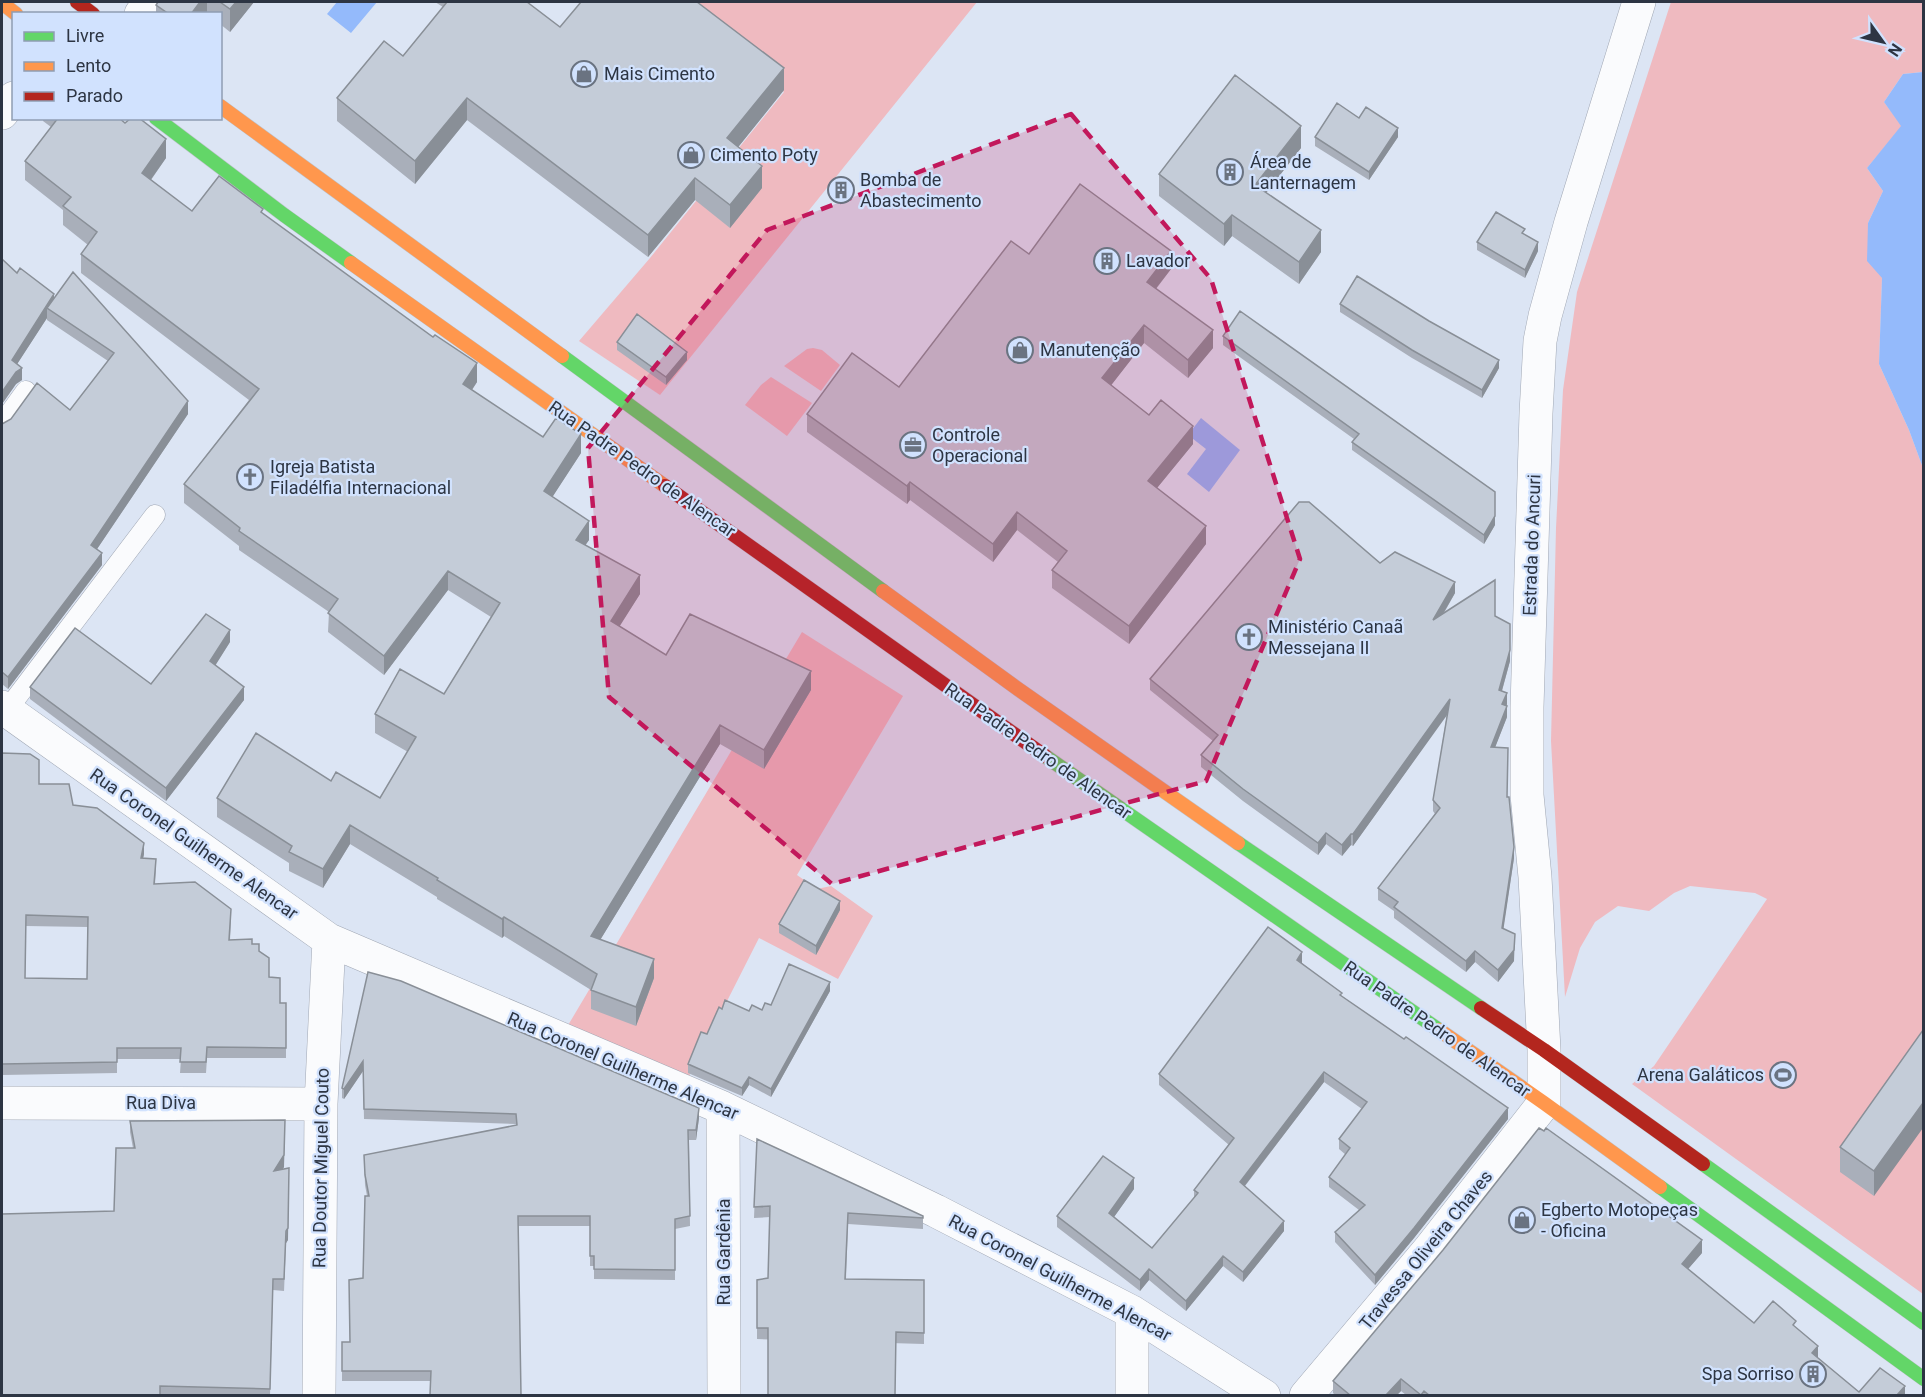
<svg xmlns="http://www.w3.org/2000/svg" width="1925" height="1397" viewBox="0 0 1925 1397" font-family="Roboto,sans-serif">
<rect width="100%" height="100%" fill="#dce5f4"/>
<path fill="#efbac0" d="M666,2H977L660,395L579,341L650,258L784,92Z
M1671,2H1923V72L1903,74L1884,102L1902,126L1867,168L1883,191L1868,223L1882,278L1879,364L1909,430L1923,468V1294L1632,1084L1654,1066L1767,899L1755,893L1690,886L1674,893L1649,911L1618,906L1595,922L1580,948L1565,997L1551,741L1556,528L1563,390L1577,292Z
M813,348L822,350L840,365L821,391L784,366L807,349Z
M771,377L812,403L787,436L745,405L761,385Z
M802,632L903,696L797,875L817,889L831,886L873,916L838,979L759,938L687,1080L564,1032Z"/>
<path fill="#94bafb" d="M337,2H377L351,33L327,14Z
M1923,72H1924L1923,468L1909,430L1879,364L1882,278L1867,261L1868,223L1883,191L1867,168L1901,126L1884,102L1903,74Z
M1201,418L1240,450L1209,492L1187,474L1206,449L1188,435Z"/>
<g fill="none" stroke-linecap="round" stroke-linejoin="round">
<defs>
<path id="lane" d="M2,424L26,391
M7,710L155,515"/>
<path id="street" d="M141,14L151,2
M2,113L14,98
M2,707L329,940L723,1108L936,1211L1132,1312L1264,1396
M2,1103L321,1104
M723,1108L724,1396
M319,1396L321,1104L329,940
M1132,1396V1312
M1306,1396L1429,1250L1544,1103V1050L1535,877L1527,795V707L1536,413L1540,341L1545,316L1571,222L1639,2"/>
<path id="fast" d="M156,118L284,215L351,263
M562,356L883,591
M1045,756L1439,1030
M1238,843L1481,1008
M1703,1164L1924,1323
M1660,1187L1924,1379"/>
<path id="slow" d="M2,3L16,14
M220,106L562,356
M351,263L665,486
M883,591L1018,689L1238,843
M1439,1030L1544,1103L1660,1187"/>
<path id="jam" d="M77,2L93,14
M665,486L1045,756
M1481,1008L1544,1050L1703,1164"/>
</defs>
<use href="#lane" stroke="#a0a7b4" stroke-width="21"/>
<use href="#street" stroke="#a0a7b4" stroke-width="34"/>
<use href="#fast" stroke="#bdc2ca" stroke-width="15"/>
<use href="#slow" stroke="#bdc2ca" stroke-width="15"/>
<use href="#jam" stroke="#bdc2ca" stroke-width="15"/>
<use href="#lane" stroke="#fafbfd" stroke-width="20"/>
<use href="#street" stroke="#fafbfd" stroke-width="33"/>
<use href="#fast" stroke="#63d668" stroke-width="14"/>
<use href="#slow" stroke="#ff974d" stroke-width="14"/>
<use href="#jam" stroke="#b3261e" stroke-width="14"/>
</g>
<path fill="#a9afba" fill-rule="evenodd" d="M158,2H254L230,32L220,24V14H156V5Z
M435,2H527L560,27L784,90L738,147L762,188L730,228L695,200L648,257L467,120L415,184L337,121V98L403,56L443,7Z
M43,118H119L166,158L151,180L192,211L263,213L477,382L472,390L543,437L581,453L552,497L589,540L585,545L640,594L619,626L666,655L811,690L764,769L720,744L600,940L654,978L636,1026L591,1009V990L504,936L502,938L437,899V897L350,844L323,888L289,871V863L217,817V798L331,781L380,798L408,752L375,733V714L444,694L491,617L448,590L384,675L328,632L329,612L239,550V546L184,503V484L249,400L81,273V254L88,245L63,225V210L25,180V161L51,127L43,121Z
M1359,118L1398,137L1369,180L1315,146V137Z
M1301,148L1266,193L1321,252L1299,284L1232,236L1224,246L1159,196V174Z
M1525,235L1538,251L1525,278L1477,250V242Z
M1029,254L1171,269L1156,289L1213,348L1188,378L1144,343L1111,385L1149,415L1193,444L1157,488L1206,544L1129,644L1052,588V570L1058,562L1017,530L993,562L910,500L907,504L807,432V414L899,387Z
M2,259L17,273L54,297L188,414L97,549L102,565L8,689L2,684V424L70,410L108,361L47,320V318L17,364L22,380L16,384L2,404Z
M1340,304L1499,368L1482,398L1412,358L1340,312Z
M1223,336L1495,525L1484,544L1352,450V442L1354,439L1223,345Z
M617,342L687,360L666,385L617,350Z
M1380,563L1455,593L1444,613L1495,617L1510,661L1502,691L1507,704V717L1495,747L1507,797L1514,858L1503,929L1514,961L1498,982L1475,962L1466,972L1394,918V911L1378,900V888L1435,814L1433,811V800L1447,714L1353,846L1351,845L1342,856L1326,844L1318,855L1243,801L1201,767V755L1213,741L1150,690V679Z
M230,642L215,665L244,700L166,801L30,699V687L151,684Z
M2,753L39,784L73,805L144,854L143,858L156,869L155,884L231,920L230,940L252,944L259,951L280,1003H286V1058H207L206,1073H180L181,1059H117V1073L2,1075ZM26,926L88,927L87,979L25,978Z
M840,910L816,955L779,933V924Z
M1302,963L1342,996L1508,1119L1414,1238L1375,1285L1335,1242V1232L1359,1210L1329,1187V1177L1346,1155L1339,1149V1139L1362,1109L1324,1082L1245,1186L1284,1231L1243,1282L1223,1266L1186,1311L1149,1280L1140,1291L1057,1227V1216L1134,1189L1114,1217L1152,1248L1194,1198V1190L1229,1145L1159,1085V1074Z
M368,972L699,1118L696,1140H689L690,1226L675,1229V1280L594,1279V1266H590V1226H518L431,1381H342V1342H350L363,1278L367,1196L365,1185L364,1155L516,1125V1124L364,1119L363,1071L344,1099L342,1098V1088Z
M830,991L771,1097L749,1085L742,1096L688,1073V1064L707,1034L722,1009L749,1011L762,1010L771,1005Z
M1923,1030L1874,1196L1840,1172V1147Z
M130,1121L284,1167L283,1169L288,1240L286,1243L284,1291L273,1290L270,1395H2L114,1211L133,1148L130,1132Z
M757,1139L923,1216V1229L848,1224L846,1279L924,1280V1344L757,1339V1280L768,1278L770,1217L754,1218Z
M1702,1253L1688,1269L1754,1323L1796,1328L1818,1358L1859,1392L1905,1395H1406L1401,1391L1397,1395H1335L1333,1393V1381Z"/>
<path fill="#898f97" d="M200,2H207V14H191Z
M236,2H254L230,32V9Z
M784,68V90L727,161V138Z
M467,98V120L415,184V161Z
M1301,126V148L1255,207V185Z
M1398,128V137L1369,180V172Z
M166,139V158L142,192V173Z
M762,166V188L730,228V205Z
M695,178V200L648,257V235Z
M1232,215V236L1224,246V224Z
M1321,230V252L1299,284V262Z
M1538,242V251L1525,278V270Z
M1171,251V269L1147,300V282Z
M54,294V306L47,308V318L12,372V360Z
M1144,325V343L1102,397V378Z
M1213,330V348L1188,378V360Z
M687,352V360L666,385V377Z
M1499,360V368L1482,398V390Z
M477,363V382L463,403V384Z
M22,368V380L16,384L2,404V392L16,372Z
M188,401V414L91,558V545Z
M1193,426V444L1148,499V481Z
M581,434V453L544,510V491Z
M910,482V500L907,504V486Z
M1495,492V525L1484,544V535Z
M1017,512V530L993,562V544Z
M589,521V540L576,559V540Z
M1206,526V544L1129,644V626Z
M102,553V565L8,689V677Z
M448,571V590L384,675V656Z
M640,575V594L611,640V621Z
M1455,582V593L1433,631V620Z
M1510,624V661L1499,701V690Z
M230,630V642L210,674V661Z
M811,671V690L764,769V750Z
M244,687V700L166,801V788Z
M1507,693V704L1502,715V704Z
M1450,699V711L1353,846V834Z
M1507,706V717L1491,758V747Z
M720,725V744L591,955V936Z
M350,825V844L323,888V869Z
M1326,833V844L1318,855V843Z
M1351,834V845L1342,856V845Z
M144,843V854L141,869V858Z
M1514,847V858L1502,939V928Z
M840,901V910L816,955V946Z
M504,917V936L502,938V919Z
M1515,934L1514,961L1498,982V970Z
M1475,951V962L1466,972V961Z
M1302,952V963L1297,970V960Z
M654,959V978L636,1026V1007Z
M830,982V991L771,1097V1089Z
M363,1061V1071L344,1099V1089Z
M1324,1072V1082L1240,1192V1182Z
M749,1077V1085L742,1096V1088Z
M1923,1103V1128L1874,1196V1171Z
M699,1108V1118L696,1140V1130Z
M1508,1108V1119L1414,1238L1375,1285V1275Z
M285,1132L284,1167L274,1183V1171Z
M289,1168L288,1240L286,1243L284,1291Z
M1134,1178V1189L1109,1224V1213Z
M1284,1221V1231L1243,1282V1272Z
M1702,1240V1253L1682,1276V1264Z
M1223,1256V1266L1186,1311V1301Z
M1149,1269V1280L1140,1291V1280Z
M1818,1346V1358L1812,1353Z
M1401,1379V1391L1397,1395H1386Z
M1905,1386V1395H1897Z"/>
<path fill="#c4ccd8" stroke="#898f97" stroke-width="1.5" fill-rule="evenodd" d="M158,2H200L191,14H169L156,5Z
M220,2H236L230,9Z
M447,2H527L560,27L581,2H697L784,68L727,138L762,166L730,205L695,178L648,235L467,98L415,161L337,98L384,41L403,56Z
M1235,75L1301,126L1255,185L1321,230L1299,262L1232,215L1224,224L1159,174Z
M1337,103L1359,118L1366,107L1398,128L1369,172L1315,137Z
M58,118H119L125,123L131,118H139L166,139L142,173L192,211L219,176L263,209L261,212L433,337L435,335L477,363L463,384L543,437L556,418L581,434L544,491L589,521L576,540L640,575L611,621L666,655L690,614L811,671L764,750L720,725L591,936L654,959L636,1007L591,990L597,974L504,917L502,919L437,880L438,878L350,825L323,869L289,852L292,846L217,798L256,733L331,781L336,772L380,798L416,737L375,714L400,669L444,694L500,603L448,571L384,656L328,613L338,599L239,531L240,528L184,484L259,389L81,254L97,232L63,206L71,197L25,161Z
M1080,184L1171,251L1147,282L1213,330L1188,360L1144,325L1102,378L1149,415L1161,400L1193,426L1148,481L1206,526L1129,626L1052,570L1067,551L1017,512L993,544L910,482L907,486L807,414L852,353L899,387L1011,241L1029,254Z
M1496,212L1525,229L1522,233L1538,242L1525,270L1477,242Z
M2,259L17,273L20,268L54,294L12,360L22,368L16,372L2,392Z
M73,272L188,401L91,545L102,553L8,677L2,672V424L11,419L37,383L70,410L114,353L47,308Z
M1357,276L1429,321L1499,360L1482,390L1412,350L1340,304Z
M1240,311L1495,492V516L1484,535L1352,442L1359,434L1223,336Z
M637,314L687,352L666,377L617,342Z
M1299,502H1309L1380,563L1395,552L1455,582L1433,620L1495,580V616L1510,624V650L1499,690L1507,693L1502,704L1507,706L1491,747L1508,748L1507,797H1509L1514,847L1502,928L1515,934L1514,950L1498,970L1475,951L1466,961L1394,907L1398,902L1378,888L1440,808L1433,800L1450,699L1353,834H1351L1342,845L1326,833L1318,843L1243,789L1201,755L1218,735L1150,679Z
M206,614L230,630L210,661L244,687L166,788L30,687L75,628L151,684Z
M2,753L30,754L39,760V784H69L73,805L97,808L144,843L141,858L156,859L154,884L195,882L231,909L229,940L252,939V944H259V951L269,958V977L280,978V1003H286V1048L207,1047L206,1062H180L181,1048H117V1062L2,1064ZM26,915L88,917L87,979L25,978Z
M804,880L840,901L816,946L779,924Z
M1268,927L1302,952L1297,960L1342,993L1340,995L1404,1039L1406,1037L1508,1108L1414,1228L1375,1275L1335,1232L1365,1205L1329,1177L1350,1148L1339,1139L1367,1102L1324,1072L1240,1182L1284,1221L1243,1272L1223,1256L1186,1301L1149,1269L1140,1280L1057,1216L1103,1156L1134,1178L1109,1213L1152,1248L1198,1193L1194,1190L1234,1138L1159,1074Z
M789,964L830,982L771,1089L749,1077L742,1088L688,1064L701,1032L707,1034L719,1007L722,1009L725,1000L749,1011L752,1005L762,1010L765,1003L771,1005Z
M368,972L401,981L699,1108L696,1130H688L690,1216L675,1219V1270L594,1269V1256H590V1216H518L521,1395H430L431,1371H342V1342H350L349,1280L363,1278L365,1196H369L365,1175L364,1155L517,1125L516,1114L364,1109L363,1061L344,1089L342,1088Z
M1923,1030V1103L1874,1171L1840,1147Z
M285,1120L284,1155L274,1171L289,1168L288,1228L286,1231L284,1279H273L270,1389L160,1386V1395H2V1214L114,1211L116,1148H135L130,1121Z
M1539,1128L1544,1131L1546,1128L1702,1240L1682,1264L1754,1323L1773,1301L1796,1321L1793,1325L1818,1346L1812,1353L1859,1392L1880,1368L1905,1386L1897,1395H1429L1424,1391L1421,1395L1401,1379L1386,1395H1350L1333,1381L1443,1250Z
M757,1139L923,1216V1218L848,1213L845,1279L924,1280V1333L896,1332L895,1395H768V1328H757V1280L768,1278L770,1206L754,1207Z"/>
<path fill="#c2185b" fill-opacity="0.2" stroke="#c2185b" stroke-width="4.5" stroke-dasharray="12 8" stroke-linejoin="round" d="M1071,114L1211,279L1300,559L1206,781L832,884L609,697L588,448L767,230Z"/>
<defs>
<symbol id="shop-ring" viewBox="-11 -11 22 22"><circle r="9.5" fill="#d1e2fe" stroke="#6a7381" stroke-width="1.5"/><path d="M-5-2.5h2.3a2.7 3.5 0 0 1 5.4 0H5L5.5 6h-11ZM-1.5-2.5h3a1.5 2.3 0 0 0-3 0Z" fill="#6a7381"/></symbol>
<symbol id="building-ring" viewBox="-11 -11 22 22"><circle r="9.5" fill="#d1e2fe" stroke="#6a7381" stroke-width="1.5"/><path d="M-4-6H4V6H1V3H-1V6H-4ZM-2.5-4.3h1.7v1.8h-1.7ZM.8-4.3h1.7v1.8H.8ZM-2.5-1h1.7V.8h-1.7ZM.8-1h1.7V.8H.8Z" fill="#6a7381"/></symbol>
<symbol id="office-ring" viewBox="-11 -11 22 22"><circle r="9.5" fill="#d1e2fe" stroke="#6a7381" stroke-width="1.5"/><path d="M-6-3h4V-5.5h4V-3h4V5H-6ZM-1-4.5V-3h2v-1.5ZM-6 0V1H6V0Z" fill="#6a7381"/></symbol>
<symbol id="church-ring" viewBox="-11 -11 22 22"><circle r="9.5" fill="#d1e2fe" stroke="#6a7381" stroke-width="1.5"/><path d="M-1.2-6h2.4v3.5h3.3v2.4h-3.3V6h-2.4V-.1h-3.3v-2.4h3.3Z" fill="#6a7381"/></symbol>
<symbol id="stadium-ring" viewBox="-11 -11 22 22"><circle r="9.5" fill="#d1e2fe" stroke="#6a7381" stroke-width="1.5"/><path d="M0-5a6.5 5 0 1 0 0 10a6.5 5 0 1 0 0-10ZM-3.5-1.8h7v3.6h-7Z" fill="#6a7381"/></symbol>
</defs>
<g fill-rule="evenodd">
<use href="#shop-ring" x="569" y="59" width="30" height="30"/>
<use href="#shop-ring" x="676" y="140" width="30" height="30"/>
<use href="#building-ring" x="1215" y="157" width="30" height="30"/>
<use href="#building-ring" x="826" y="175" width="30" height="30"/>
<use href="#building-ring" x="1092" y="246" width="30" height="30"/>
<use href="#shop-ring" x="1005" y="335" width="30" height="30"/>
<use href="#office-ring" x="898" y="430" width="30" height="30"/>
<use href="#church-ring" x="235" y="462" width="30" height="30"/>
<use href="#church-ring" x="1234" y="622" width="30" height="30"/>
<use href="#stadium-ring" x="1768" y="1060" width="30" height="30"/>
<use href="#shop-ring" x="1507" y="1205" width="30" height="30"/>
<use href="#building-ring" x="1798" y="1359" width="30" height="30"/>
</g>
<g text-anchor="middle" stroke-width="4.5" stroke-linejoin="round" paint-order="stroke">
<g font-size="18" fill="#2d3543" stroke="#d1e2fe" text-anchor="start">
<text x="604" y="80">Mais Cimento</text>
<text x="710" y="161">Cimento Poty</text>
<text x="1250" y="168">Área de<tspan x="1250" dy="21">Lanternagem</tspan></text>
<text x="860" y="186">Bomba de<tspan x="860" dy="21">Abastecimento</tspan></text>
<text x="1126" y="267">Lavador</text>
<text x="1040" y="356">Manutenção</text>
<text x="932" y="441">Controle<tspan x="932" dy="21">Operacional</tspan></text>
<text x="270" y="473">Igreja Batista<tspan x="270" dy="21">Filadélfia Internacional</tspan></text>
<text x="1268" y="633">Ministério Canaã<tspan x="1268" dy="21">Messejana II</tspan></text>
<text x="1764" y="1081" text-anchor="end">Arena Galáticos</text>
<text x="1541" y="1216">Egberto Motopeças<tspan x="1541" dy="21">- Oficina</tspan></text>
<text x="1794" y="1380" text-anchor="end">Spa Sorriso</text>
</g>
<g font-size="18" fill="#2d3543" stroke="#d1e2fe">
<text transform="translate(642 469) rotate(35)" y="6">Rua Padre Pedro de Alencar</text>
<text transform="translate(1532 545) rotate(-88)" y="6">Estrada do Ancuri</text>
<text transform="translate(1038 751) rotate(35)" y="6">Rua Padre Pedro de Alencar</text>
<text transform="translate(194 844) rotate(35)" y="6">Rua Coronel Guilherme Alencar</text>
<text transform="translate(1437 1029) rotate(35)" y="6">Rua Padre Pedro de Alencar</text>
<text transform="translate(623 1066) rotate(23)" y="6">Rua Coronel Guilherme Alencar</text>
<text x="161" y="1109">Rua Diva</text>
<text transform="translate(321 1168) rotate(-89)" y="6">Rua Doutor Miguel Couto</text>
<text transform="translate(1426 1250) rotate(-51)" y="6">Travessa Oliveira Chaves</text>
<text transform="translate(724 1252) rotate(-90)" y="6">Rua Gardênia</text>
<text transform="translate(1060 1278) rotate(28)" y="6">Rua Coronel Guilherme Alencar</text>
</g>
</g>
<rect width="1925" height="1397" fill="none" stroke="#2d3543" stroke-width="6"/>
<rect x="12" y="12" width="210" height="108" fill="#d1e2fe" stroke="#8f9db3" stroke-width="1.5"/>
<rect x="24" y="32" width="30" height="9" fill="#63d668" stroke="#8f9db3" stroke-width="1.5"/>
<text x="66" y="42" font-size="18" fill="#2d3543">Livre</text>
<rect x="24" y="62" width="30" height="9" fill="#ff974d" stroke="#8f9db3" stroke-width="1.5"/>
<text x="66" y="72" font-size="18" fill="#2d3543">Lento</text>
<rect x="24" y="92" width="30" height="9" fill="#b3261e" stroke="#8f9db3" stroke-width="1.5"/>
<text x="66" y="102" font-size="18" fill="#2d3543">Parado</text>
<g transform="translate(1883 42) rotate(124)" stroke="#d1e2fe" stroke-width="4.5" paint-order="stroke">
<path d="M0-4.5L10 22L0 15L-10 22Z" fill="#2d3543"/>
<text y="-9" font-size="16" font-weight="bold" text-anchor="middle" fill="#2d3543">N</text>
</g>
</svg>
